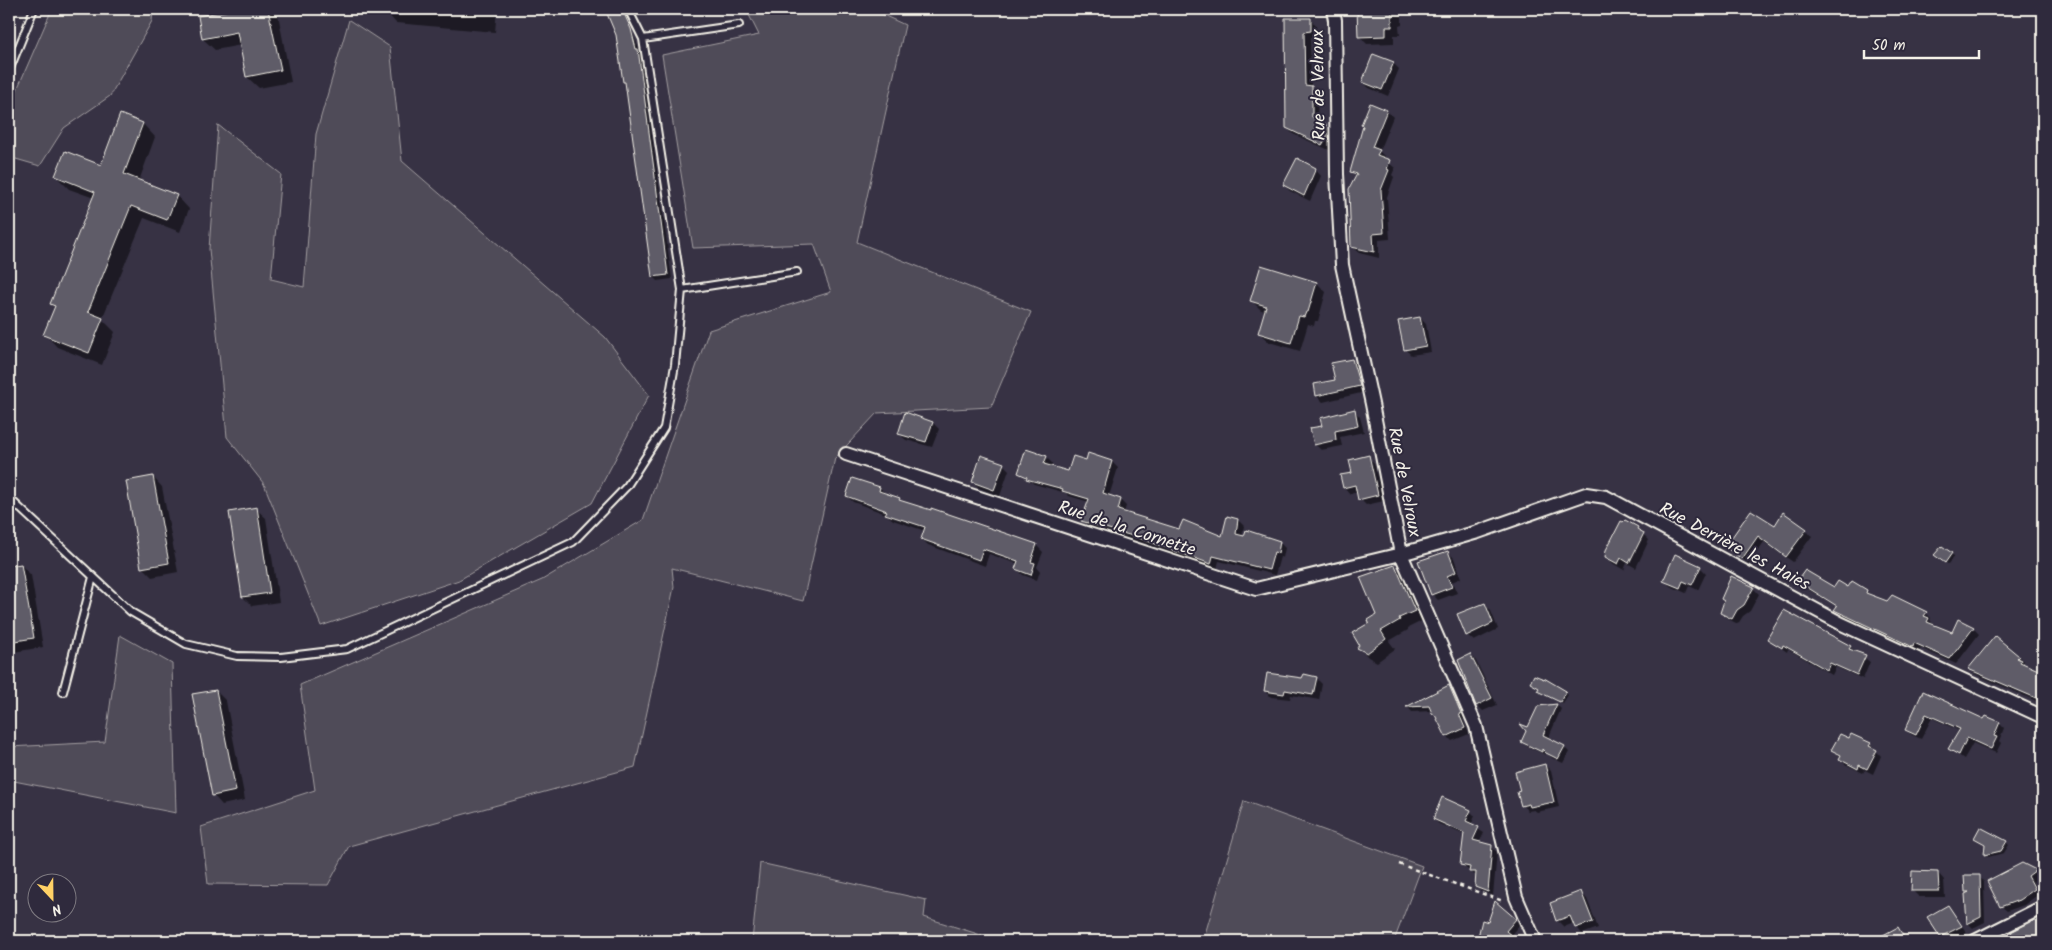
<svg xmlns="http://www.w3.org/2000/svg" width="2052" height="950" viewBox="0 0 2052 950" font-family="Kalam,sans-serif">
<rect width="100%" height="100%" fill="#373244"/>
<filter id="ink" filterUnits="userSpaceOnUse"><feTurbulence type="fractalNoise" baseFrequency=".02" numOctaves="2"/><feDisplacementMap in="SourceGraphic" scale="10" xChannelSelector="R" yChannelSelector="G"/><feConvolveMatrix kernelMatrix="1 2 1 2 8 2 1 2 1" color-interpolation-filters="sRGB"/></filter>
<g filter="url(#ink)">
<path fill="#504b59" stroke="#a29ea0" d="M52,9H153L152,21L110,96L64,128L40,166L9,157V108Z
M746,9H870L905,25L857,242L1031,312L991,407L877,413L835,458L803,601L672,568L674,587L635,767L349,846L328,885L208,884L201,827L315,790L300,685L542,580L643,520L709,330L831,292L814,244L693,248L662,55L759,35Z
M349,20L390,47L402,161L605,337L649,395L592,503L459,580L321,626L264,484L227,437L209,249L218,125L281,174L271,279L304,287L316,134Z
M120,635L172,664L176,813L9,780V747L105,742Z
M1244,801L1422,866L1394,941H1203Z
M760,863L926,900L924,917L1000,941H752Z"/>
<path fill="#0007" d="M234,9H277L291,82L259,88L247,77L241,45L215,50L203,39L199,17Z
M383,9H497L495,32L396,23Z
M606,9H623L641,54L672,279L657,281L653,277L627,84L624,81L617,35Z
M1358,9H1395L1402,15V25L1399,26L1400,35H1394V43L1367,44L1359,36Z
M1310,19L1316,26L1317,37H1310L1311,87L1318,93L1317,121L1331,131L1332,143L1329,150L1293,134L1287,128L1286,20Z
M1393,63L1399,69L1388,96L1369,88L1363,82Z
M1371,104L1387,111L1393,117L1379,151L1385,157L1384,159L1395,168L1392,175L1394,177L1387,197L1390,239L1379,240V258L1359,253L1353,247L1357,177L1351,171Z
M121,116L143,124L155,137L139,181L177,196L189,209L180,232L144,218L102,319L115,332L102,365L57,347L45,334L55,308L51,304L94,198L69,189L56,176L101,167Z
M1315,169L1321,176L1310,201L1290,191L1284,185Z
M1317,283L1326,292L1318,321H1315L1314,326L1308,324L1300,351L1269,342L1259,333L1266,311L1261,310L1252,301Z
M1420,318L1426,324L1431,352L1411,355L1405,349Z
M1352,360L1358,366L1365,392L1323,402L1317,396L1337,381Z
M1354,410L1360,417L1364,432L1340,437L1342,446L1321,450L1315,444L1323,427Z
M933,423L939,429L932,447L906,440L899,434Z
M1046,457L1052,463L1051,467L1069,473L1087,462H1112L1118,468L1109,496L1120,500L1126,506L1124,513L1180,531L1222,538L1238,520L1244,526L1242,536L1279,542L1285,548L1283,558L1280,557L1275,575L1219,561L1217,569L1144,543L1089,527L1083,521L1089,502L1069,496L1066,493L1034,484L1019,472Z
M1368,457L1374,463L1384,501L1366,505L1360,499L1358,492L1350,494L1344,487L1353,474Z
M1003,464L1009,470L1000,496L979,488L973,482Z
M153,477L162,487L178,572L152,577L142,567Z
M853,479L880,488L886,494L902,502L931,512L932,510L1037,546L1043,552L1037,567L1040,571L1037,580L1023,575L1017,569L1018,564L989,554L985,566L928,545L922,539L925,531L893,520L886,514L853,502L847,496Z
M256,509L266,518L279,602L252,606L243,597Z
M1784,514L1812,536L1793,562L1764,542L1749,564L1727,547L1775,527Z
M1637,528L1649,540L1636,568L1627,563L1624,570L1612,563L1606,557Z
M1448,552L1454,558L1461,578L1452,582L1457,593L1438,600L1432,594Z
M1951,554L1954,556L1948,564L1938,558Z
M21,565L31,575L43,647L14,652L9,646V567Z
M1395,566L1404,576L1424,620L1408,628V630L1389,641L1395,649L1377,662L1368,657L1359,647L1370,623L1377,616Z
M1700,567L1706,573L1698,590L1689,586L1686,593L1670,586L1664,580Z
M1799,581L1835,589L1866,591L1872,597L1887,602L1926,613L1931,618L1930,620L1934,626L1953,634L1958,621L1973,628L1979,634L1956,664L1920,648L1919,652L1841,615L1836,610L1838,607L1804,587Z
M1753,588L1759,594L1750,611L1743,616L1738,624L1728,619L1722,613Z
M1485,604L1491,611L1498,629L1474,641L1467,635Z
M1769,639L1850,647L1870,662L1863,679L1836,667L1832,675L1788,649L1787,652Z
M1470,655L1476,661L1497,705L1483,711L1477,705Z
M2018,656L2024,662V665L2043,672V704L1975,674L1970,669Z
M1316,678L1322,684L1319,700L1291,695L1290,699L1271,697L1265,691L1303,679Z
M1531,683L1565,692L1568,695L1563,703L1542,693L1539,691L1540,689Z
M1449,687L1454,692L1466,718L1463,719L1469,734L1452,741L1447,736L1438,717L1432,711L1412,712L1408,707Z
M216,691L226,701L245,800L222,805L213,795Z
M1923,693L1985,721L1999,723L2004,728L1999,741L2001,743L1996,753L1973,743L1964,759L1950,749L1960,731L1932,718L1921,739L1912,735L1906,730Z
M1557,705L1561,709L1548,739L1564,747L1569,752L1563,763L1552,758L1545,751L1546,755L1527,746L1522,742L1539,707Z
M1849,740L1870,744L1881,756L1873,774L1865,770L1863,773L1845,764L1840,759L1841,757L1833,750Z
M1545,765L1551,771L1559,807L1537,812L1534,810L1528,811L1522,805V792Z
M1470,811L1475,816L1471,825L1484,833L1479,843L1491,847L1497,852L1493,896L1481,891L1476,886V876L1462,865L1465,835L1439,824L1434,819Z
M1976,838L2006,842L2009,845L2004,853L1988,857L1985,854L1986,845Z
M2043,853V861L2039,855Z
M2022,864L2036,871L2041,876L2033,882L2039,894L2024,905L2007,911L2001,906Z
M1938,873L1944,880L1945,897H1919L1912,890Z
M1979,876L1984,882L1985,922L1973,928L1968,923L1969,894L1967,891Z
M1581,893L1587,899L1598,928L1582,934L1574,923L1564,927L1557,920Z
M1948,906L1967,933L1951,941H1946L1941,937L1929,918Z
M2043,917V941H2014L2012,933Z
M1515,920L1520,924L1510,936L1515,941H1485L1480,936L1489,923Z
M1898,929L1907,941H1874Z"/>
<path fill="#5f5c67" stroke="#f4f1e8" d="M235,9H268L281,70L246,77L237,32L202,39L198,16Z
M605,9H622L631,29L636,49H638L668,275L652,277L625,82H623L616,35Z
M1357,9H1392V27H1386V36L1358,37Z
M1285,18H1311V31L1304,32L1305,85L1312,86V117L1326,124L1327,137L1322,145L1286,128Z
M1373,54L1394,62L1382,90L1362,82Z
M1370,103L1387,110L1372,147L1380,150L1377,155L1390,160L1387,169L1389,170L1381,190L1384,233L1373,234L1374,252L1351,247L1349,189L1357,174L1350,172L1363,126L1361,125Z
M120,114L143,123L124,174L177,195L167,220L131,206L88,312L103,318L89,353L43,335L55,306L50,304L95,192L55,176L65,151L101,165Z
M1297,158L1316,168L1304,196L1283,185Z
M1261,265L1317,282L1308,312H1306L1304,317L1299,316L1291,343L1258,333L1266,306L1250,301Z
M1420,317L1426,346L1404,350L1398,321Z
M1352,359L1360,386L1316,396L1314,384L1335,380L1331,363Z
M1355,409L1358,426L1335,431L1336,440L1314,445L1310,428L1322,426L1320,418Z
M905,412L933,422L926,442L898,434Z
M1026,449L1047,456L1044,464L1068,471L1073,456L1086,460L1088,453L1112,461L1103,493L1121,499L1118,510L1179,529L1183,520L1222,536L1227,516L1238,519L1236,534L1244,536L1246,530L1280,541L1278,553L1274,552L1269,570L1213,556L1211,564L1136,537L1081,521L1089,499L1062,491L1063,489L1026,479L1027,477L1018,473Z
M981,455L1004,463L994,490L972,482Z
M1369,455L1378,495L1358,500L1355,485L1343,488L1340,475L1352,473L1349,460Z
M153,476L169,563L141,568L126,481Z
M852,478L880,487L879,491L900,498L899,500L931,510V508L1037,544L1031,562L1035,563L1031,575L1015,569L1018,561L983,549L979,560L921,539L925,527L885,514L887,511L846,496Z
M257,507L270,593L242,597L229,512Z
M1751,510L1775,525L1783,512L1807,529L1786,557L1758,536L1742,559L1725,547Z
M1625,520L1638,527L1637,529L1644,533L1629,563L1621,558L1618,564L1605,557L1606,550L1621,521L1623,522Z
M1942,546L1952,553L1945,563L1934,555Z
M1448,551L1456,572L1447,576L1452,587L1431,595L1418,561Z
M1675,554L1701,566L1692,585L1683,581L1680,588L1663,581Z
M21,564L34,638L9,642V566Z
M1395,565L1415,611L1399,618L1400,620L1381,631L1386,639L1367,653L1357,648L1359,645L1352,633L1369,623L1368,620L1376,615L1360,577Z
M1805,570L1834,587L1838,581L1848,587L1852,581L1867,590L1866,593L1887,601L1892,595L1927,612L1924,616L1929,618L1927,622L1952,632L1958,619L1974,627L1950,659L1914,643L1913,647L1834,610L1837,606L1797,581Z
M1731,576L1754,587L1744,605L1737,610L1732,619L1720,613L1724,601L1721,599Z
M1485,603L1493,623L1466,636L1457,614Z
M1784,610L1851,646L1849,649L1866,655L1857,675L1830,663L1827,670L1783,645L1782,648L1767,639Z
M1995,636L2019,656L2017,658L2021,660L2020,662L2043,672V701L1968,669Z
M1470,654L1492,698L1476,706L1458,660Z
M1267,673L1302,678L1304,674L1317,677L1313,695L1285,690L1284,694L1264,691Z
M1534,675L1544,679V678L1566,691L1560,702L1537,691L1539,688L1530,683Z
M1449,685L1461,713L1459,714L1465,728L1446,737L1435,715L1432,713L1429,706L1406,707Z
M216,690L236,791L212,796L192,694Z
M1923,691L1984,719L1986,716L2000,722L1994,736L1997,737L1991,749L1967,738L1959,755L1948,749L1960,729L1926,714L1916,735L1905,730Z
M1557,704L1543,735L1565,746L1558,759L1546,753L1542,749V752L1521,742L1526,731L1520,724L1528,727L1538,706Z
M1840,734L1849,738L1851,734L1871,743L1869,746L1877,750L1867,769L1859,765L1858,769L1839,759L1841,755L1831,750Z
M1545,764L1554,802L1530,807L1529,804L1521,806L1517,792L1520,791L1515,772Z
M1442,797L1471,810L1466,821L1479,827L1473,840L1492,845L1488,892L1475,887L1476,872H1469L1470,867L1460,865L1464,833L1433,819Z
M1980,827L2007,841L2001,851L1984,855L1985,844L1974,838Z
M2022,863L2036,870L2028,876L2035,889L2019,900L2000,907L1987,881Z
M1912,871L1938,872L1939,891H1911Z
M1964,875H1980L1981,917L1967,924L1965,894L1969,892H1965Z
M1581,891L1593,922L1575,928L1570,916L1556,921L1550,903Z
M1495,901L1516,919L1506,931L1518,941H1487V939L1478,937L1482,920L1488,922Z
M1948,905L1962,926L1940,937L1927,917Z
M2043,916V941H2013L2011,932Z
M1898,927L1906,941H1872Z"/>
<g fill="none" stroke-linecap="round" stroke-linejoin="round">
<defs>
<path id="service" d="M643,39L739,25
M9,71L34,9
M682,290L797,272
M9,498L131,612L186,644L237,656L281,657L347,649L573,542L627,486L664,428L675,365L682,290L643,39L628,9
M63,692L93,577"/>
<path id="minor" d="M1333,9L1335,20L1337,174L1342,265L1372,404L1401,554L1476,726L1516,897L1535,941
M846,454L1256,589L1401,554L1478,532L1586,494L1606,497L1842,624L2043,717
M1975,941L2043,907"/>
</defs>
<use href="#service" stroke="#f4f1e8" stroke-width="10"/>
<use href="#minor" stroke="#f4f1e8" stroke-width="16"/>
<path stroke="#f4f1e8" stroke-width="2.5" stroke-dasharray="4 4" stroke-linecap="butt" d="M1399,864L1503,901"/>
<use href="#service" stroke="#2f2a3d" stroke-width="6"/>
<use href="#minor" stroke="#2f2a3d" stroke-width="12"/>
</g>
</g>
<g text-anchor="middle" stroke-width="4" stroke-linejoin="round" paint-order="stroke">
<g font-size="18" fill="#f4f1e8" stroke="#2f2a3d">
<text transform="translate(1318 85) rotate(-91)" y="6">Rue de Velroux</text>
<text transform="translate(1405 482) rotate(79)" y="6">Rue de Velroux</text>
<text transform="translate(1127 528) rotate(18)" y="6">Rue de la Cornette</text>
<text transform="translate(1735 546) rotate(28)" y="6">Rue Derrière les Haies</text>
</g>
</g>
<rect width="2052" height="950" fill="none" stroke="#2f2a3d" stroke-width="30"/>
<rect x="15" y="15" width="2022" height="920" fill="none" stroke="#f4f1e8" stroke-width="2" filter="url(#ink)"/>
<g transform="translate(52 898) rotate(158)"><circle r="24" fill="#2f2a3d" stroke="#7e7a81"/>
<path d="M0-4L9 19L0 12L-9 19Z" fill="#ffd166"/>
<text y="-8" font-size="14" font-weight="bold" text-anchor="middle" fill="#f4f1e8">N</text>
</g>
<path d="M1864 50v8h115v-8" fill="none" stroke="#f4f1e8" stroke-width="2.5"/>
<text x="1872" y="50" font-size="15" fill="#f4f1e8" stroke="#2f2a3d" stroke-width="4" paint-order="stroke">50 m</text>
</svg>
